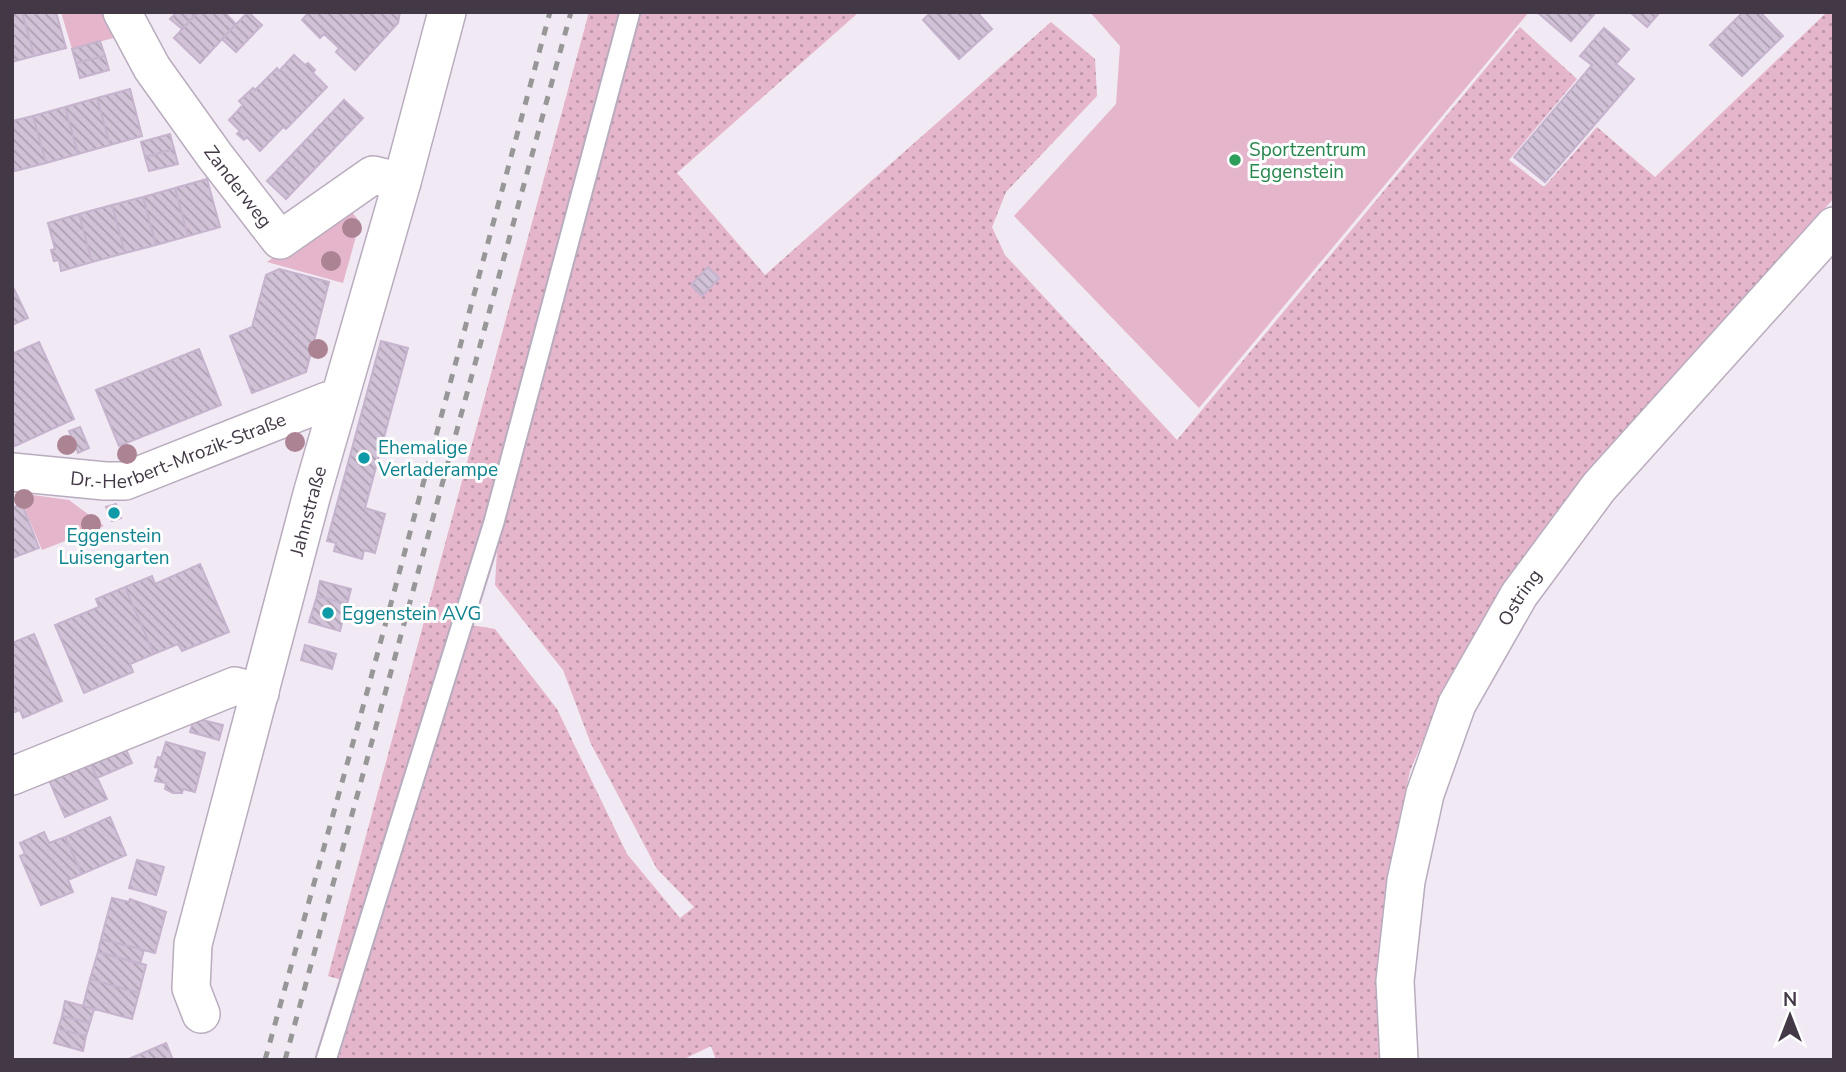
<svg xmlns="http://www.w3.org/2000/svg" width="1846" height="1072" viewBox="0 0 1846 1072" font-family="'Nunito Sans',sans-serif">
<defs>
<pattern id="grass-dots" width="8" height="8" patternUnits="userSpaceOnUse" patternTransform="scale(1.75)"><rect width="8" height="8" fill="#e4b5cb"/><path d="M2 2h.1M6 6h.1" fill="none" stroke="#ba94a7" stroke-width="1.8" stroke-linecap="round"/></pattern>
<pattern id="building-back-hatch" width="6" height="6" patternUnits="userSpaceOnUse" patternTransform="scale(1.75)"><rect width="6" height="6" fill="#d1c2d7"/><path d="M-1 5l2 2M0 0l6 6M5-1l2 2" fill="none" stroke="#ab9fb0"/></pattern>
</defs>
<rect width="100%" height="100%" fill="#f1e9f3"/>
<path fill="url(#grass-dots)" d="M589,12H622L486,518L342,980L328,976Z
M639,12H859L677,173L765,275L1051,22L1095,59L1097,96L1006,192L992,227L1005,255L1177,440L1520,27L1577,79L1509,160L1544,187L1597,127L1655,177L1827,12H1834V198L1584,477L1506,580L1448,682L1410,771L1388,877L1380,957L1381,1060H716L711,1046L682,1060H338L471,625L495,629L557,709L627,854L680,918L694,907L657,869L591,744L563,670L495,585L497,551Z"/>
<path fill="#e4b5cb" d="M61,12H109L121,36L72,49Z
M1090,12H1529L1199,408L1014,216L1116,104L1120,46Z
M345,204L360,222L343,283L267,262Z
M18,493L69,500L104,526L42,550Z"/>
<path fill="url(#building-back-hatch)" stroke="#c6b3ce" stroke-width="2" d="M12,12H22L34,56L12,62Z
M22,12H56L66,48L34,56Z
M173,12H198L182,29L170,19L175,14Z
M198,12H224L236,24L200,63L174,38Z
M248,12L262,25L236,52L222,39Z
M309,12H400L398,23L355,70L336,52L339,48L324,34L320,38L302,20Z
M931,12H977L992,29L959,59L923,20Z
M1537,12H1596L1571,41Z
M1630,12H1660L1647,27Z
M1743,12H1760L1783,36L1742,76L1710,45Z
M1604,28L1629,49L1616,64L1634,79L1545,182L1514,157L1592,65L1580,56Z
M100,41L105,56L76,63L72,49Z
M294,55L305,65L308,63L315,70L313,73L327,87L286,129L283,127L260,151L247,137L244,140L237,134L240,131L229,120L243,105L239,101L253,88L255,90L277,68L279,71Z
M105,56L109,70L80,78L76,63Z
M130,89L142,136L110,145L97,98Z
M97,98L110,145L78,154L65,107Z
M344,100L363,118L286,199L267,181Z
M65,107L78,154L46,163L33,116Z
M33,116L46,163L15,171L12,161V121Z
M170,134L174,149L145,157L141,142Z
M174,149L178,164L149,171L145,157Z
M207,179L220,227L188,236L175,188Z
M175,188L188,236L156,245L143,197Z
M143,197L156,245L125,253L112,205Z
M112,205L125,253L92,262L79,214Z
M79,214L92,262L61,271L59,260L54,261L51,250L55,249L48,223Z
M708,267L719,278L702,296L691,285Z
M279,269L329,282L306,372L252,393L230,336L252,327L266,275Z
M12,285L28,318L12,325Z
M381,341L408,348L365,508L385,514L375,553L364,550L362,559L334,551L336,543L327,541Z
M39,342L74,419L15,446L12,441V354Z
M199,349L221,405L119,446L96,390Z
M80,427L89,448L78,453L69,431Z
M22,504L39,548L12,558V508Z
M116,504L121,518L112,521L106,507Z
M200,564L229,632L182,651L178,644L154,654L125,587L152,576L155,584Z
M320,581L351,589L347,604L317,596Z
M125,587L154,654L130,664L133,672L84,693L55,625L99,607L96,599Z
M317,596L347,604L340,631L309,622Z
M34,634L62,701L23,718L20,710L12,713V643Z
M305,645L336,654L332,669L301,660Z
M194,718L223,725L219,740L190,732Z
M166,742L205,753L195,792L183,789L182,793H173L165,789L166,783L155,781L159,768L155,767L158,757L161,758Z
M124,745L132,763L97,778L89,760Z
M89,760L107,799L65,817L48,778Z
M110,817L126,855L82,874L65,837Z
M44,832L49,843L65,837L82,874L68,880L73,892L41,905L20,856L25,854L20,843Z
M137,860L164,867L156,895L129,888Z
M112,898L129,902L130,899L166,912L155,953L101,939Z
M101,939L144,950L140,964L98,952Z
M98,952L146,965L139,993L90,979Z
M90,979L139,993L132,1019L83,1006Z
M65,1001L94,1009L90,1023L62,1016Z
M62,1016L90,1023L86,1036L58,1029Z
M58,1029L86,1036L83,1051L54,1043Z
M166,1043L173,1060H129V1059Z"/>
<g fill="none" stroke-linecap="round" stroke-linejoin="round">
<defs>
<path id="service" d="M326,1060L494,522L630,12"/>
<g id="minor">
<path id="s1" d="M122,12L152,68L215,156L280,240L373,175L402,182"/>
<path id="s2" d="M12,472L105,481H125L327,401L338,403"/>
<path d="M12,776L235,686L260,693"/>
<path id="s3" d="M201,1014L191,988L193,944L312,494L402,182L447,12"/>
<path id="s4" d="M1399,1060L1395,981L1406,881L1425,794L1457,704L1519,595L1599,487L1834,226"/>
</g>
</defs>
<use href="#service" stroke="#b9acbe" stroke-width="23"/>
<use href="#minor" stroke="#b9acbe" stroke-width="40"/>
<use href="#service" stroke="#fff" stroke-width="19"/>
<use href="#minor" stroke="#fff" stroke-width="37"/>
<path stroke="#979797" stroke-width="5" stroke-dasharray="9 9" stroke-linecap="butt" d="M265,1060L369,685L550,12
M285,1060L571,12"/>
</g>
<g fill="#ac8392">
<circle cx="352" cy="228" r="10"/>
<circle cx="331" cy="261" r="10"/>
<circle cx="318" cy="349" r="10"/>
<circle cx="295" cy="442" r="10"/>
<circle cx="67" cy="445" r="10"/>
<circle cx="127" cy="454" r="10"/>
<circle cx="24" cy="499" r="10"/>
<circle cx="91" cy="524" r="10"/>
</g>
<circle fill="#2e9e5b" stroke="#fff" stroke-width="2.5" cx="1235" cy="160" r="7"/>
<g fill="#0f9aa8" stroke="#fff" stroke-width="2.5">
<circle cx="364" cy="458" r="7"/>
<circle cx="114" cy="513" r="7"/>
<circle cx="328" cy="613" r="7"/>
</g>
<g text-anchor="middle" stroke-width="6" stroke-linejoin="round" paint-order="stroke">
<g font-size="19" fill="#27864d" stroke="#fff" text-anchor="start">
<text x="1249" y="156">Sportzentrum<tspan x="1249" dy="22">Eggenstein</tspan></text>
</g>
<g font-size="19" fill="#423846" stroke="#fff">
<text dy="7" stroke="none"><textPath href="#s1" startOffset="210">Zanderweg</textPath></text>
<text dy="7" stroke="none"><textPath href="#s2" startOffset="172">Dr.-Herbert-Mrozik-Straße</textPath></text>
<text dy="7" stroke="none"><textPath href="#s3" startOffset="520">Jahnstraße</textPath></text>
<text dy="7" stroke="none"><textPath href="#s4" startOffset="488">Ostring</textPath></text>
</g>
<g font-size="19" fill="#0d838f" stroke="#fff" text-anchor="start">
<text x="378" y="454">Ehemalige<tspan x="378" dy="22">Verladerampe</tspan></text>
<text x="114" y="542" text-anchor="middle">Eggenstein<tspan x="114" dy="22">Luisengarten</tspan></text>
<text x="342" y="620">Eggenstein AVG</text>
</g>
</g>
<rect width="1846" height="1072" fill="none" stroke="#423846" stroke-width="28"/>
<g transform="translate(1790 1016)" stroke="#ffffff" stroke-width="5" paint-order="stroke">
<path d="M0-5L12 26L0 18L-12 26Z" fill="#423846"/>
<text y="-10" font-size="19" font-weight="bold" text-anchor="middle" fill="#423846">N</text>
</g>
</svg>
